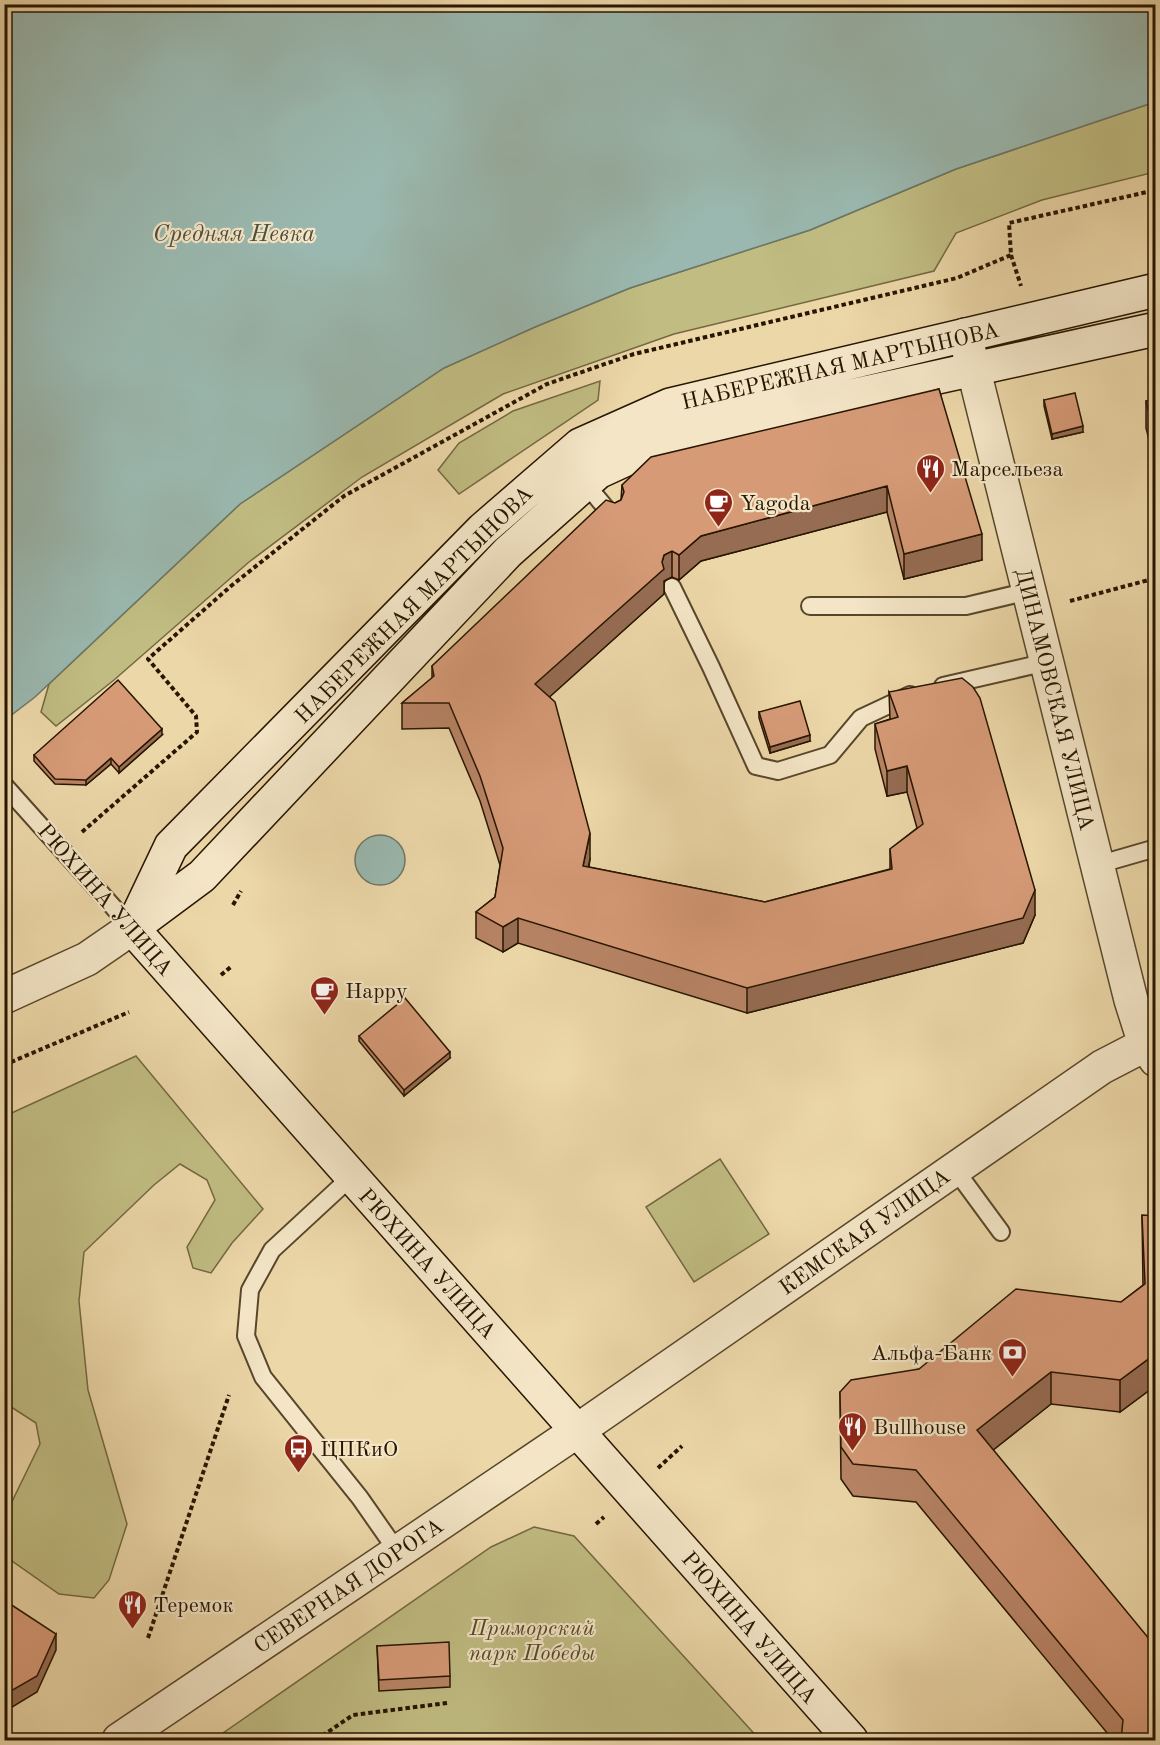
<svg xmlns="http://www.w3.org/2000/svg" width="1160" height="1745" viewBox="0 0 1160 1745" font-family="'Old Standard TT',serif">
<rect width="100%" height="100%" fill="#ecd7a8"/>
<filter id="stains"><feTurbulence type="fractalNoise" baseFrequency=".00333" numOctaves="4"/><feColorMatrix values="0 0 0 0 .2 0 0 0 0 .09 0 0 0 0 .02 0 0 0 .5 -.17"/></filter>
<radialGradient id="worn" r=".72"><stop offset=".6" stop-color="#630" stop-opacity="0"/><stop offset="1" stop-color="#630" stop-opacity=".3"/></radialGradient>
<path fill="#c0bc82" stroke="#746841" stroke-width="1.5" d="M1155,102V172L1042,200L956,233L934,271L674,334L503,394L362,477L249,562L114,680L56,726L41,712L49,684L240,504L444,368L535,327L630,288L810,230L956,169Z
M600,381L598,400L459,494L438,470L459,443L513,411Z
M136,1056L263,1209L232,1243L211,1273L193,1268L187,1247L215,1200L207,1180L180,1164L154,1185L84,1252L79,1301L88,1390L127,1524L109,1580L94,1598L59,1594L5,1556V1516L40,1444L36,1423L5,1403V1116Z
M720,1159L769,1234L694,1282L646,1207Z
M534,1527L574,1536L760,1740H213L491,1547Z"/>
<path fill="#9ab8af" stroke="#6c7769" stroke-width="1.5" d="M5,4L1155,5V102L956,169L810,230L630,288L535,327L444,368L240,504L35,697L5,720Z
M355 860a25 25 0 1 1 50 0a25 25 0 1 1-50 0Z"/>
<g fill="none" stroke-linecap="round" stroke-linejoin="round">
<defs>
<path id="lane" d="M585,483L614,518
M672,587L711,667L756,766L778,771L830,755L861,718L910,695
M810,606H966L1029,591
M943,686L1047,662
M4,785L132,928
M1097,865L1156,848
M954,1168L1001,1232
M351,1177L272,1250L250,1290L246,1336L263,1377L360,1498L397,1551"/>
<path id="street" d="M965,335L1131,1000L1145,1044L1156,1060
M4,997L87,959L132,928
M119,1740L577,1431L1102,1067L1156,1039"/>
<path id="secondary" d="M136,925L202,876L508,552L598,472L683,433L1156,329
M132,928L171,846L483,529L580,445L670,405L1156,290
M132,928L851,1740"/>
</defs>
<use href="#lane" stroke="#58462a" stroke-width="20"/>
<use href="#street" stroke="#58462a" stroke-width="36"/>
<use href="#secondary" stroke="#271500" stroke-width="36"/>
<path stroke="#271500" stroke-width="4" stroke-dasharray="4.5 3" stroke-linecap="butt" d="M1011,255L1021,286
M1070,601L1156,578
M82,832L197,732L196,716L148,659L231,586L344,496L547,384L634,354L957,278L1011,255L1009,223L1156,190
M233,905L241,891
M221,975L232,966
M4,1065L129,1012
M658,1468L682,1446
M596,1524L604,1517
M148,1638L229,1395
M316,1740L353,1715L447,1703"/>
<use href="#lane" stroke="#f3e5c6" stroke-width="16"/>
<use href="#street" stroke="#f3e5c6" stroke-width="33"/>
<use href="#secondary" stroke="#f3e5c6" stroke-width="33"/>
</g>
<path fill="#b88466" stroke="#271500" stroke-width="1.5" d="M939,389L982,560L904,579L887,512L701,561L679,580L672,577L664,581V594L549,697L590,859L589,867L765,902L890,869V849L917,828L907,792L887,796L875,749V724L890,719L889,692L1035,915L1023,943L747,1013L518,943L503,952L476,938V912L495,897L500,865L480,801L449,728L402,729V703L432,678V666L615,503L621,500L622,485Z
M1155,399V464L1146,428V401Z
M1044,400L1083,432L1052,439L1044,406Z
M759,712L810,741L770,753L759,718Z
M162,735L119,773L111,764L86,785L55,784L34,761V755Z
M359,1036L450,1058L404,1096L359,1041Z
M1142,1215L1155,1386L1120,1412L1051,1404L993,1450L1155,1740H1113L916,1502L853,1496L841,1479L840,1392L919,1369L1121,1302L1143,1285Z
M377,1646L450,1676V1687L379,1691Z"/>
<path fill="#966c53" stroke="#271500" stroke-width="1.5" d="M1083,426V432L1052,439V434Z
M887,486V512L701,561L679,580V555L701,536Z
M982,534V560L904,579V554Z
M672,551V577L664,581V594L535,710V684L662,562L664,555Z
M162,729V735L119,773V767Z
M810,735V741L770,753V747Z
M111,758V764L86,785V780Z
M907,766V792L887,796V771Z
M590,833V859L583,891V866Z
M1035,890V915L1023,943L747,1013V988Z
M518,918V943L503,952V927Z
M450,1052V1058L404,1096V1090Z
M1155,1354V1386L1120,1412V1380Z
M1051,1372V1404L977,1463V1430Z
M56,1634V1650L37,1692L4,1712V1695Z"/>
<path fill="#d69a77" stroke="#271500" stroke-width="1.5" d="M939,389L982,534L904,554L887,486L701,536L679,555L672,551L664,555L662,562L664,569L535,684L555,702L590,833L583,866L765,902L892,869L890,849L923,824L907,766L887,771L875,724L898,717L889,692L962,678L973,687L980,698L1035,890L1023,918L747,988L518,918L503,927L476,912L495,897L503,848L480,776L449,703H402L434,676L432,666L606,500L615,503L621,500L624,492L622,485L651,457Z
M1075,393L1083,426L1052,434L1044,400Z
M1155,399V437L1146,401Z
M118,680L162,729L119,767L111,758L86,780L55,779L34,755Z
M800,701L810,735L770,747L759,712Z
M405,998L450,1052L404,1090L359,1036Z
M1142,1215L1155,1216V1354L1120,1380L1051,1372L977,1430L1155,1646V1740H1121L1123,1720L916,1470L853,1464L841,1447L840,1392L851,1380L919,1369L1016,1289L1121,1302L1145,1284Z
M4,1600L56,1634L37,1676L4,1695Z
M449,1642L450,1676L379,1680L377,1646Z"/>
<defs>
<symbol id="restaurant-pin" viewBox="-11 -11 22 30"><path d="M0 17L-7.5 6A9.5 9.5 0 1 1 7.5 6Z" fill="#8f2418" stroke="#f3e5c6"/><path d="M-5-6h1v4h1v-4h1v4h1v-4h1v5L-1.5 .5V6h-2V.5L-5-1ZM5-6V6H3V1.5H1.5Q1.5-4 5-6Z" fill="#fff"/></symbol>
<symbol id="cafe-pin" viewBox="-11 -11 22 30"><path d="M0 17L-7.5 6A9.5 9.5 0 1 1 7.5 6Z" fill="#8f2418" stroke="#f3e5c6"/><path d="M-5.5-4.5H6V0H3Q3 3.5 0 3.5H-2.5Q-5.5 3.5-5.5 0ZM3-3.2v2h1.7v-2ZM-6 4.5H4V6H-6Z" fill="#fff"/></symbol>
<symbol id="bank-pin" viewBox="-11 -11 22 30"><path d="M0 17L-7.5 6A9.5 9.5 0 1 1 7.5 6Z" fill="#8f2418" stroke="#f3e5c6"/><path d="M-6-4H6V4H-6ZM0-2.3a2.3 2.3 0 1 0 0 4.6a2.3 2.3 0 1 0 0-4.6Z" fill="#fff"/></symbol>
<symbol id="bus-pin" viewBox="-11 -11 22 30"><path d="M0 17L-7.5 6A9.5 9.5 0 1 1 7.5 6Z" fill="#8f2418" stroke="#f3e5c6"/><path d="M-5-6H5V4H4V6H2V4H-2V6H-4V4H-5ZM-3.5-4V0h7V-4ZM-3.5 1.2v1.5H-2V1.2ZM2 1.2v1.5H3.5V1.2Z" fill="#fff"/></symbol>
</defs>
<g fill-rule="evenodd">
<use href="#restaurant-pin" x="914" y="452" width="33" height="45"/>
<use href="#cafe-pin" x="702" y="486" width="33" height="45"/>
<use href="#cafe-pin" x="308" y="974" width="33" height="45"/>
<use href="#bank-pin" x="996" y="1336" width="33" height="45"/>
<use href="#restaurant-pin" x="836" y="1410" width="33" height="45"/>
<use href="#bus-pin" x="282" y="1432" width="33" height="45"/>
<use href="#restaurant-pin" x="116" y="1588" width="33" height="45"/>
</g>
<g text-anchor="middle" stroke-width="4.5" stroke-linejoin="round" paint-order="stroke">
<g font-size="22" fill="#271500" stroke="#f3e5c6">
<text transform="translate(840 365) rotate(-13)" y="8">НАБЕРЕЖНАЯ МАРТЫНОВА</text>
<text transform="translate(413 604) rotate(-45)" y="8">НАБЕРЕЖНАЯ МАРТЫНОВА</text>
<text transform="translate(1056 699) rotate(76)" y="8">ДИНАМОВСКАЯ УЛИЦА</text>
<text transform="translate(106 899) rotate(49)" y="8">РЮХИНА УЛИЦА</text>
<text transform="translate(864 1231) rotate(-35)" y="8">КЕМСКАЯ УЛИЦА</text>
<text transform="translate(428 1263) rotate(48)" y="8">РЮХИНА УЛИЦА</text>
<text transform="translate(348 1585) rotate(-34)" y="8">СЕВЕРНАЯ ДОРОГА</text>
<text transform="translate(750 1627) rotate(49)" y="8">РЮХИНА УЛИЦА</text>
</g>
<g font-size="22" fill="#271500" stroke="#f3e5c6" text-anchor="start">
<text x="951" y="476">Марсельеза</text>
<text x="740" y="510">Yagoda</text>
<text x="345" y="998">Happy</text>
<text x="992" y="1360" text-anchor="end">Альфа-Банк</text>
<text x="873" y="1434">Bullhouse</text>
<text x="320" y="1456">ЦПКиО</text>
<text x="153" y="1612">Теремок</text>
</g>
<g font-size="22" font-style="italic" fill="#554727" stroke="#f3e5c6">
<text x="532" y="1635">Приморский<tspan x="532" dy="25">парк Победы</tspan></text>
</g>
<g font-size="24" font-style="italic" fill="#4f4e3d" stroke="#f3e5c6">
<text x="234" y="241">Средняя Невка</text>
</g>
</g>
<rect width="1160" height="1745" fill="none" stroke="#ecd7a8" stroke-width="24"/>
<rect x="6" y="6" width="1148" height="1733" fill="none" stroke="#271500" stroke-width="3"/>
<rect x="12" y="12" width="1136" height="1721" fill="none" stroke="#271500" stroke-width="1.5"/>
<rect width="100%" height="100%" filter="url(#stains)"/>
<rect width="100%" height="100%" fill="url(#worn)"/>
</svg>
